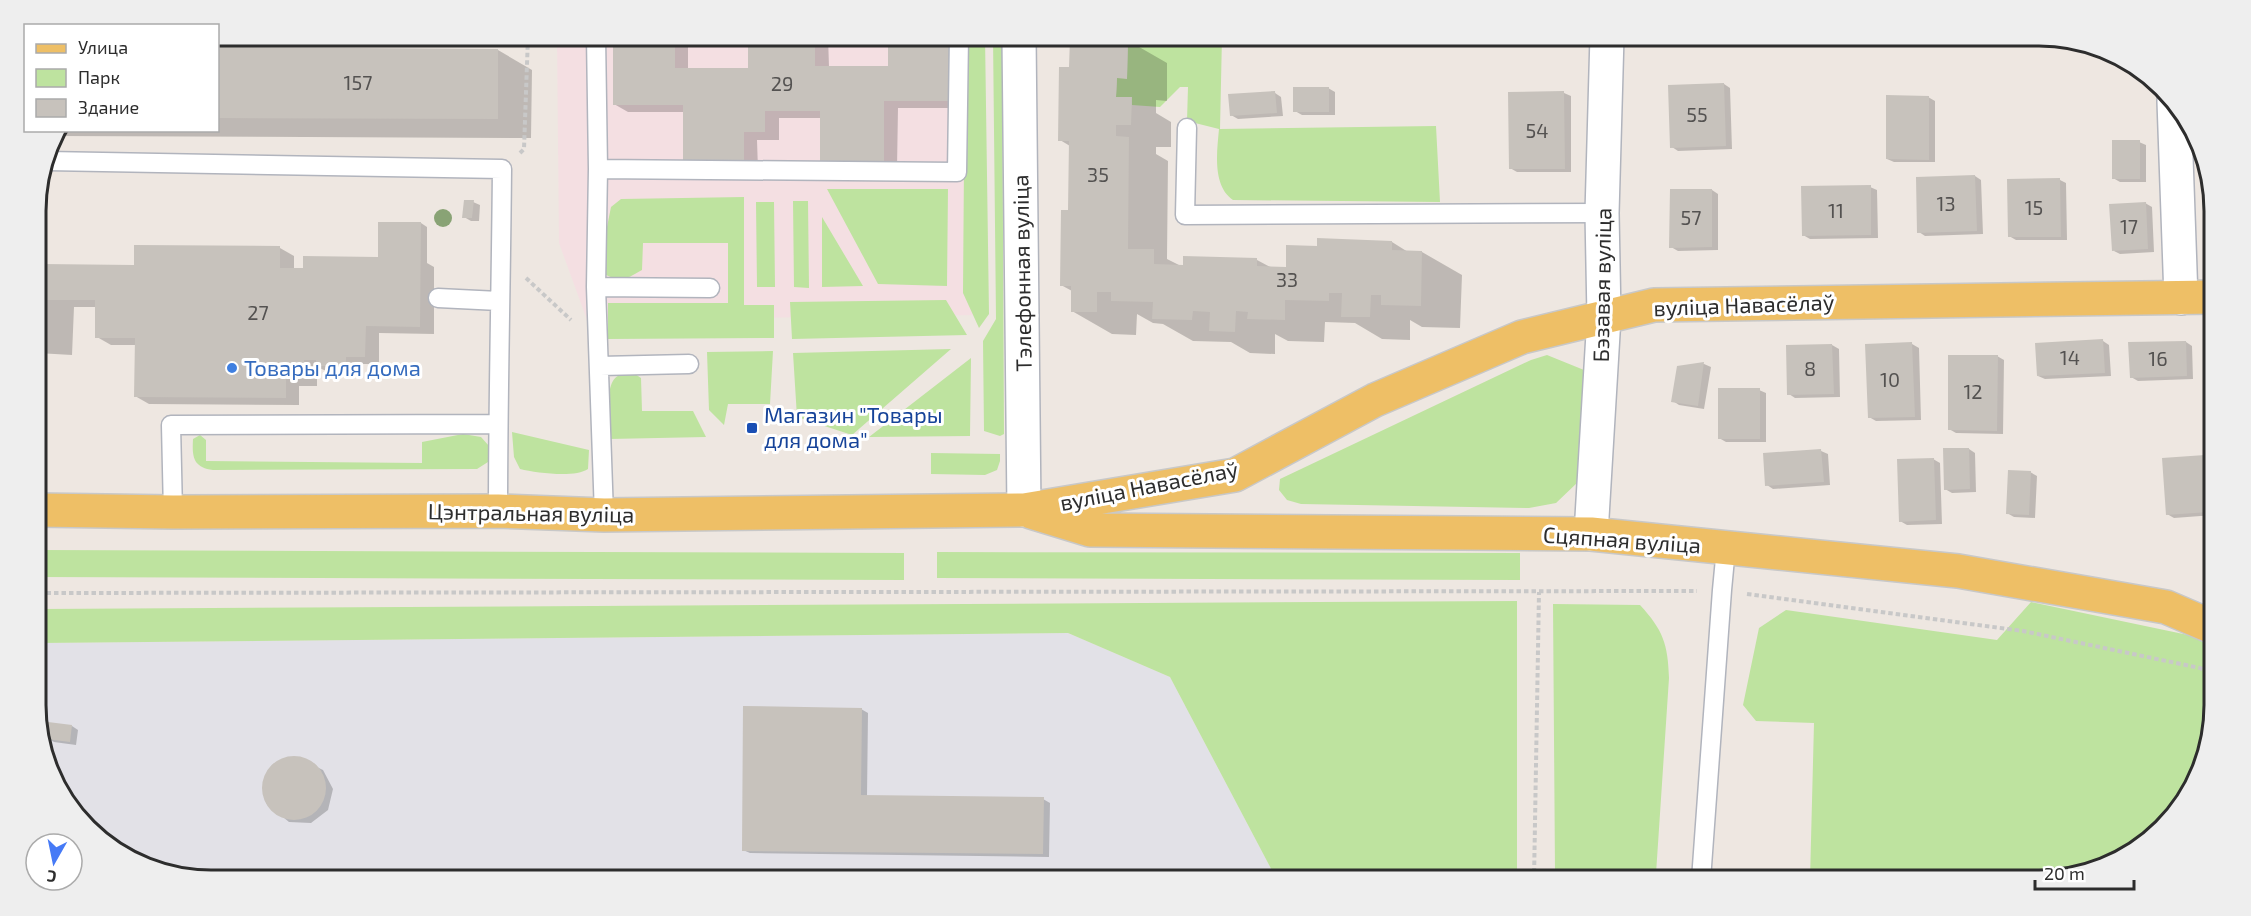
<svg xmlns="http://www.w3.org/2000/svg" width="2251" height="916" viewBox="0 0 2251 916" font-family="'Exo 2',sans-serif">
<rect width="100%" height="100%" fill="#eee7e1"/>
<path fill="#e2e1e7" d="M1068,633L1170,677L1277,880H211L155,871L79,820L39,739V643Z"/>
<path fill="#f4dfe2" d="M557,36H982L981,315L587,320L559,243Z"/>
<path fill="#bee39f" d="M965,36H985L989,314L979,328L963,293Z
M993,36H1002L1004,434L1000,436L984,431L983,341L996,319Z
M1070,36H1222L1220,129L1436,126L1440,202L1233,200C1212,186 1217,151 1219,129L1187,121L1188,87H1180L1160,107L1132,105L1131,97H1116L1117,78H1127L1128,39L1070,38Z
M827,189H948L947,286L878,284Z
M744,197V305H774V338L608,339V303H728V243H643L642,270C628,278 622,283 606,275L607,227L611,207L621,199Z
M793,201H808L809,288L794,287Z
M756,202H774L775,287H757Z
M822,217L863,286L822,287Z
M946,300L967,335L792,339L790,302Z
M951,349L852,435L797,417L793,353Z
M773,351L770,404H728L724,425L709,410L707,352Z
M1547,355L1584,370L1578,482L1556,503L1529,508L1301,504L1287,500L1279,490L1280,479L1531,360Z
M971,358L970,436L869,437Z
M635,374L641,378L642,411H693L706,437L609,439C609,425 603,380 620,375C624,374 630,375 635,374Z
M512,432L589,450L588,469C575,478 537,473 520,469L514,457Z
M463,434L481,437L489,446L488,462L477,469L213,470C193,467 192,457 193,439L200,435L206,440V461L422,463V442Z
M931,453L1000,454V461L997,470L985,475L931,474Z
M38,550L904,553V580L38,577Z
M937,552L1520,553V580L937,578Z
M1517,601V880H1277L1170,677L1068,633L39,643V609Z
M2031,602L2188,635L2215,645V705L2206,762L2146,844L2051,880H1810L1814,723L1756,721L1743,705L1759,628L1786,610L1997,640Z
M1553,604L1640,605C1663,630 1668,644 1669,678L1656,874L1555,871Z"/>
<path fill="#0003" d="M614,36H688V69L750,70V36H828L829,67H889L964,108H898L897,168H835L822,160L821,118H779V140H757L758,170H698L684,112H628L614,104Z
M1127,40L1167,63V101L1156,100V113L1171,122V147H1156V154L1168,161L1167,259L1181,266L1257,260L1272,268L1288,269L1318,248L1392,242L1408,252H1422L1462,275L1460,328L1422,327L1410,320V340L1382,339L1355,323L1325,322L1324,342L1288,341L1275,334V354L1250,353L1231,342L1193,341L1163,324L1153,323L1137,314L1136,335L1112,334L1072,311V291L1061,285L1069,212L1070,146L1060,140L1071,68Z
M218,49L498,50L532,70L531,138L54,136L56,130H218Z
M1724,84L1730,88L1732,149L1678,151L1672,147Z
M1328,88L1335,92V115H1302L1295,111Z
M1275,93L1281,97L1283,116L1238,119L1231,115Z
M1564,93L1571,96V172H1517L1510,168Z
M1928,97L1935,101V162H1894L1887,159Z
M2139,142L2146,145V182H2120L2113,178Z
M1975,176L1981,180L1983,234L1925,236L1919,232Z
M2060,180L2066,183L2067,240H2016L2009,236Z
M1870,187L1877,190L1878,238L1810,239L1803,235Z
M1712,190L1718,194V250L1678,251L1671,247Z
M473,202L480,205L479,221H471L464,217Z
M2145,203L2152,207L2154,252L2120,254L2114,251Z
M421,223L427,227V263L434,267V334L379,333V364H360V373H331L317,367V386H299V405L149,404L135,396L136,345H111L97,337V307H74L72,355L37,353V273L43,277L280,248L294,256V269L384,259Z
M2103,341L2109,345L2111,376L2045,379L2038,376Z
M2186,342L2192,346L2193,379L2138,381L2131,377Z
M1912,344L1919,348L1921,420L1876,421L1869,417L1866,346Z
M1832,345L1839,349L1840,397L1795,398L1789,394L1788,346Z
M1997,356L2004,360L2003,434L1956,433L1949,429Z
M1704,364L1711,367L1704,409L1679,405L1673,401L1678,367Z
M1759,390L1766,393V442H1726L1719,438Z
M1969,449L1975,453L1976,492L1952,493L1945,489Z
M1821,451L1828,454L1830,485L1773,489L1767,485Z
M2205,457L2211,461L2214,515L2174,518L2167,514Z
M1933,459L1940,463L1942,524L1907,525L1900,521Z
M2030,472L2037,476L2035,518L2014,517L2007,513Z
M861,709L868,713L867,797L1043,799L1050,803L1049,857L750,853L743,850Z
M72,726L78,730L76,745L54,742L47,738Z
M296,757L323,770L333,789L328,810L311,823L289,822L266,803L264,782L275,763Z"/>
<path fill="#c7c2bc" d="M613,36H675V68H748V36H815V66H888V36H951V101H884V161H820V111H765V132H744V163H683V105H613Z
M1070,38L1128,39L1127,79L1117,78L1116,97H1132L1131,125H1116V136L1129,137L1128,249H1154V264L1183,265V256L1257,258V266L1286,267V245L1317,246V238L1392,241V250L1422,251L1421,306L1381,305V295H1371L1370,317H1341L1342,293H1329V301L1285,300V320L1247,319L1248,312L1236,311L1235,332L1209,331L1210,312L1193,311L1192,320L1152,319L1153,302L1111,301V292H1097V312H1071V286H1060L1061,210H1068L1069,141H1058L1059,67H1069Z
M218,47L498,49V119L218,118Z
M1724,83L1726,146L1670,148L1668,85Z
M1293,87H1329V112H1293Z
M1275,91L1277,113L1230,116L1228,94Z
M1564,91L1565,169H1509L1508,92Z
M1886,95L1929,96V160L1886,159Z
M2112,140H2140V179H2112Z
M1975,175L1977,231L1917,233L1916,177Z
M2205,176H2209L2213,188L2214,224H2208Z
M2060,178L2061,237H2008L2007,179Z
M1871,185V235L1802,236L1801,186Z
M1670,189H1712V247L1669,248Z
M464,200H474L472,218H462Z
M2146,202L2148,249L2112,251L2109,204Z
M378,222H421L420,327L366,326L365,357H346V366H316V360H304V379H286V398L134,397L135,338H95V300H41L42,264L134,265V245L280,246V268H303V256L378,257Z
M2103,339L2105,373L2037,376L2035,343Z
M2186,341L2187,376L2130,378L2128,342Z
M1912,342L1915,417L1868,418L1865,344Z
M1832,344L1834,394L1787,395L1786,345Z
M1948,355H1998L1997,431L1948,430Z
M1704,362L1698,406L1671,402L1677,366Z
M1718,388H1760V439H1718Z
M1943,448H1969L1970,489L1944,490Z
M1821,449L1824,482L1765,486L1763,453Z
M2205,455L2209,512L2166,515L2162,458Z
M1934,458L1936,520L1899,522L1897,459Z
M2008,470L2031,471L2029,515L2006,514Z
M743,706L862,708L861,795L1044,797L1043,854L742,851Z
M48,722L72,725L70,742L46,739Z
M262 788a32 32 0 1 1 64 0a32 32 0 1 1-64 0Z"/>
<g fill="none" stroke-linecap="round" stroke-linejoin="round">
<defs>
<path id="service" d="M596,36L598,169L596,287L604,515
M1187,128L1185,215L1602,213
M47,161L502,169C501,283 498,397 498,511
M598,169L957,172L959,36
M596,287L710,288
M438,298L499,301
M600,366L689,364
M173,512L171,425L498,424
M1701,880L1722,590L1726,548"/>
<path id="minor" d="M2174,101L2181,298
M1591,534L1604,317L1602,213L1607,36"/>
<path id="tertiary" d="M1019,36L1024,510"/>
<path id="primary" d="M38,510L173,512L498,511L604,515L1024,510L1235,475L1375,400L1522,337L1654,305L2214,297
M1031,512L1090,530L1591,534L1958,571L2166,607L2215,628"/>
</defs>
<use href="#service" stroke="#b1b4bd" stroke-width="21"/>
<use href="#minor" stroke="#b1b4bd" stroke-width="36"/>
<use href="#tertiary" stroke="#b1b4bd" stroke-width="36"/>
<use href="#primary" stroke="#c8c8c8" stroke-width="36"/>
<path stroke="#c8c8c8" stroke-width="4" stroke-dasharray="4.5 3" stroke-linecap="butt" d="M520,153L524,149L528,36
M526,278L571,320
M39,593L1697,591
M1747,594L2023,631L2200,668L2215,675
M1534,880L1539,592"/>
<use href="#service" stroke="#fff" stroke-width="18"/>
<use href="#minor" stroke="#fff" stroke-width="33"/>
<use href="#tertiary" stroke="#fff" stroke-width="33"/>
<use href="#primary" stroke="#eebf66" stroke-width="33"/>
</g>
<circle fill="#89a375" cx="443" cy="218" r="9"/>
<circle fill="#3f7fe0" stroke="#fff" stroke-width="2" cx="232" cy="368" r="6"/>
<rect fill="#1a4fb4" stroke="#fff" stroke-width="2" x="746" y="422" width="12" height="12" rx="3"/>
<g text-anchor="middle" stroke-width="6" stroke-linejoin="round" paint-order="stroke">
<g font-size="20" fill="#545251">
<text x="358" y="90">157</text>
<text x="782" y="91">29</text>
<text x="1697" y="122">55</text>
<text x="1537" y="138">54</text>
<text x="1098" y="182">35</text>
<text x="1946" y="211">13</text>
<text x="2034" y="215">15</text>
<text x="1836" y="218">11</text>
<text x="1691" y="225">57</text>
<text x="2129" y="234">17</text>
<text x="1287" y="287">33</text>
<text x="258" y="320">27</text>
<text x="2070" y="365">14</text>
<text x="2158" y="366">16</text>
<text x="1810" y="376">8</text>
<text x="1890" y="387">10</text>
<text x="1973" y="399">12</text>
</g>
<g font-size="22" fill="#2d2d2d" stroke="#fff">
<text transform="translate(1022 273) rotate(-91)" y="8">Тэлефонная вуліца</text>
<text transform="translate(1602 285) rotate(-89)" y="8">Бэзавая вуліца</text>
<text transform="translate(1744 305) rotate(-2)" y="8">вуліца Навасёлаў</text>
<text transform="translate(1149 486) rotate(-11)" y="8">вуліца Навасёлаў</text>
<text transform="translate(531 513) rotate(1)" y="8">Цэнтральная вуліца</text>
<text transform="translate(1622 540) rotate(4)" y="8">Сцяпная вуліца</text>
</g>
<g font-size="22" fill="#366cbe" stroke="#fff" text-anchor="start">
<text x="244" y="376">Товары для дома</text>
</g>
<g font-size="22" fill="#164399" stroke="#fff" text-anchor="start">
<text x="764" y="423">Магазин "Товары<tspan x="764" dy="25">для дома"</tspan></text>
</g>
</g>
<path d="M0 0H2251V916H0ZM211 46H2039A165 165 0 0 1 2204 211V705A165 165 0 0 1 2039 870H211A165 165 0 0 1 46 705V211A165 165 0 0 1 211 46Z" fill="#eee" fill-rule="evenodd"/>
<path fill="none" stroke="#2d2d2d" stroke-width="3" d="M211 46H2039A165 165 0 0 1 2204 211V705A165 165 0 0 1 2039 870H211A165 165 0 0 1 46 705V211A165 165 0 0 1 211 46Z"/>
<rect x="24" y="24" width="195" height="108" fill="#ffffff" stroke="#ababab" stroke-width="1.5"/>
<rect x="36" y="44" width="30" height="9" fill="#eebf66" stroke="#ababab" stroke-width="1.5"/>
<text x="78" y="54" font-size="18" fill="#2d2d2d">Улица</text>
<rect x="36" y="69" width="30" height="18" fill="#bee39f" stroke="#ababab" stroke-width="1.5"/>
<text x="78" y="84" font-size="18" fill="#2d2d2d">Парк</text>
<rect x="36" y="99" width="30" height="18" fill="#c7c2bc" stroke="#ababab" stroke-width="1.5"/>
<text x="78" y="114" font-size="18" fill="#2d2d2d">Здание</text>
<g transform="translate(54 862) rotate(189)"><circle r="28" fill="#ffffff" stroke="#ababab" stroke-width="1.5"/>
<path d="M0-4.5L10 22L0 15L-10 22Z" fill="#467af6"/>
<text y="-9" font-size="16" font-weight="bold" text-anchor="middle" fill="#2d2d2d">С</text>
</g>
<path d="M2035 880v9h99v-9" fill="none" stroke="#2d2d2d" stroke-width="3"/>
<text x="2044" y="880" font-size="18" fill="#2d2d2d" stroke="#ffffff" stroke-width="4.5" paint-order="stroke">20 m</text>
</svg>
